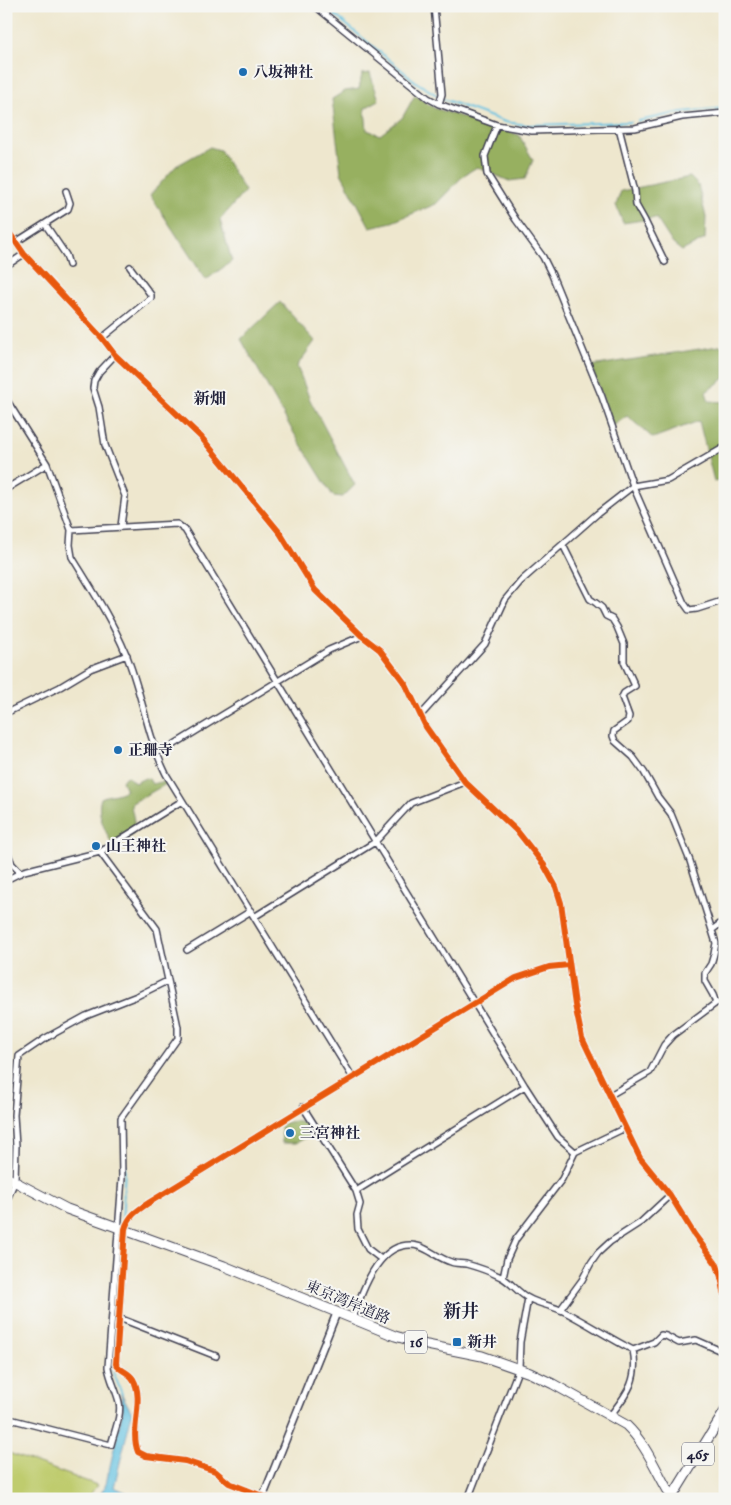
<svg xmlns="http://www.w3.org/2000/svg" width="731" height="1505" viewBox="0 0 731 1505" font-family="'IM FELL DW Pica','Noto Serif JP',serif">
<rect width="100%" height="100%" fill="#f6f6f2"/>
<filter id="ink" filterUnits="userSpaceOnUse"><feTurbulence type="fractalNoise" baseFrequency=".02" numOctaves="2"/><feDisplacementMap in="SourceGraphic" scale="10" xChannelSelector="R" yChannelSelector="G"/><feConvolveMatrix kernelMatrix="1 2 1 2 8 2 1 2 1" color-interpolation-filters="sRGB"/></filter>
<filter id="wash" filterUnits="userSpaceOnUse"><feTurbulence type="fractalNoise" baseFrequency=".0096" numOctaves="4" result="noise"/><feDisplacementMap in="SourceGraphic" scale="20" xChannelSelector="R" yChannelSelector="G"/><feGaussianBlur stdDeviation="1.12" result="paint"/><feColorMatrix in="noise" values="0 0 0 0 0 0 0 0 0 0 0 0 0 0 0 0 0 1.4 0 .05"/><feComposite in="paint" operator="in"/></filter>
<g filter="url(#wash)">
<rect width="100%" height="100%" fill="#eee7ce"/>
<path fill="#bfcc6e" stroke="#707754" d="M6,1452L97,1485L87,1499H6Z"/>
<path fill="#97b061" stroke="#5c694e" d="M370,73L379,100L365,108L367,130L380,135L402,118L415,95L434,108L519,135L533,160L525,179L509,181L477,167L464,175L436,204L392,222L370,227L341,173L332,99L345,91L359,89L362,74Z
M210,147L220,150L245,191L220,220L232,261L206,280L150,195L176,166Z
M690,177L698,185L706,217L705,239L682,251L673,244L656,218L623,223L616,205L621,191Z
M280,302L315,341L297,366L310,400L355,485L343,497L333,496L292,430L241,339Z
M725,345V378L706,392L709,401L725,402V479L714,481L699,421L653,438L627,416L613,426L591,366Z
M128,776L132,781L135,783L145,778L149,779L152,784L166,781L168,783L132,803L131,806C136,831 140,835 112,844C105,830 96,814 101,798C108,794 116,796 126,790L122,781L125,777Z
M294,1121L311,1124L313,1134L296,1143H282L281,1126L284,1123Z"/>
<path fill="#64c2e2" stroke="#43728e" d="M121,1393L132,1413L114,1487L134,1496L133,1499H98L106,1484L123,1409Z"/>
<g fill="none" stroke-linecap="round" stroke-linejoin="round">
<path stroke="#64c2e2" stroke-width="2" d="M324,6L416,82L443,99L505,122L527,125L631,122
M638,121L682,112L725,108
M122,1226L125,1166L124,1119
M121,1231L112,1369L122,1394"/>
</g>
</g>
<g filter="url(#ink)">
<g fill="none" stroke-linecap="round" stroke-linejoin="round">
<defs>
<path id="minor" d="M315,6L428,98L439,104L497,125L532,131L635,128L682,117L725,113
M434,6L442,94L439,104
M497,125L485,156L487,174L516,220L543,257L552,275L602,397L633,486L684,603L689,610L697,609L725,600
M619,128L635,191L636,205L645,221L665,262
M45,224L66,255L69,265
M6,228L24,254L102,338L115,355L201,437L280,533L315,590L362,636L380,650L406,685L426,727L465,782L518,832L544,865L556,887L561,903L575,1005L582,1038L640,1158L670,1195L694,1234L717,1265L721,1277L725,1296
M16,242L68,209L70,203L66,191
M6,266L24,254
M102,338L151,298V295L130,267
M115,355L99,372L94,381L93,388L99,407L105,445L125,496L121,526
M6,399L47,464L71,530L70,545L72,557C91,588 112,620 126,654C142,693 147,736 166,774L353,1078
M6,489L47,464
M71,530L177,524L185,530L525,1086L558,1137L575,1152
M563,545L590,599L596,603L602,608L606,616L612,619L617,627L624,644V662L635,686L624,693L622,697L629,716L628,721L614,731L613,736L615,741L633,757L644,772L658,797L671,814L690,861L716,943L714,954L711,964L705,973V981L713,995L716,1003
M6,713L60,687L90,669L127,655
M421,715L485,644L505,600L521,581L597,514L633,486L668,480L725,447
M156,753L165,750L329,650L362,636
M6,849L12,864L21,873
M6,880L24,871L100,852L182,801
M254,917L375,842L411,803L465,782
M712,930L725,920
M187,950L251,911
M610,1095L650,1072L664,1045L673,1035L716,1003L725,1000
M303,1107L356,1191L360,1204L357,1215L358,1229L368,1249L381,1259
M356,1191L525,1086
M6,1202L15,1181L16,1146L14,1115L19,1056L44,1039L86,1016L137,996L167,981
M503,1278L507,1259L516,1239L562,1179L575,1152L625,1128
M560,1310L582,1280L591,1263L598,1253L610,1242L641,1222L670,1195
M119,1318L216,1356
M353,1319C360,1296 375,1252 402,1246C424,1241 433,1257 451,1262C455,1264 461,1263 466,1264C477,1267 491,1272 501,1277C510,1281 518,1293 528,1298C539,1304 552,1306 563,1311C587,1323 609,1338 633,1350L654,1342L661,1335L666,1336L679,1343L696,1340L721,1351H725
M610,1416C627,1394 639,1380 633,1350
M6,1418L111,1445C114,1432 122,1415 119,1402C116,1390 110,1379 108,1367L122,1178L121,1118L178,1038V1027L157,929L100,852
M270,1499L229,1483L215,1471L185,1461L146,1456L138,1452C129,1429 145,1400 133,1379C129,1372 120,1371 116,1364L125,1229C129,1215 138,1210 150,1202L516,978L549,967L569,965
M468,1499L519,1368L520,1342L528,1298"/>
<path id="tertiary" d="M262,1499L337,1312"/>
<path id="trunk" d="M6,1177L67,1209L224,1266L395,1336L427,1345L482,1356L530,1373L553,1384L626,1425C648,1446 657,1474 673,1499
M672,1497L725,1411"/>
</defs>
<use href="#minor" stroke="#414051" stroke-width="8"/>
<use href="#tertiary" stroke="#414051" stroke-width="9"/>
<use href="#trunk" stroke="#414051" stroke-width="11"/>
<use href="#minor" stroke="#fff" stroke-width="5"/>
<use href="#tertiary" stroke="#fff" stroke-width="6"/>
<use href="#trunk" stroke="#fff" stroke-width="9"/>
<defs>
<path id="cycleway" d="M6,228L24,254L102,338L115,355L201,437L280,533L315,590L362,636L380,650L406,685L426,727L465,782L518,832L544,865L556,887L561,903L575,1005L582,1038L640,1158L670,1195L694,1234L717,1265L721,1277L725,1296
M270,1499L229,1483L215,1471L185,1461L146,1456L138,1452C129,1429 145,1400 133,1379C129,1372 120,1371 116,1364L125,1229C129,1215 138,1210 150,1202L516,978L549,967L569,965"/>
</defs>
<use href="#cycleway" stroke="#f6f6f2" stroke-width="9"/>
<use href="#cycleway" stroke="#e8590c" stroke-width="6"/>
</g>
</g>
<g fill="#1f6fb2" stroke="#f6f6f2" stroke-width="2">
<circle cx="243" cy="72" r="5"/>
<circle cx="118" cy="750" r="5"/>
<circle cx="96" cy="846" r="5"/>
<circle cx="290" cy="1133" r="5"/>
<rect x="452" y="1337" width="10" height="10" rx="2.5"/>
</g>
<g text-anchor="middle" stroke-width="4" stroke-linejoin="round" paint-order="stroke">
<g fill="#f6f6f2" stroke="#626272" stroke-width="1">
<rect x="405" y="1330.5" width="22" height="23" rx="4"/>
<rect x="682" y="1442.5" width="32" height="23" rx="4"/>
</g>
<g font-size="14" font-weight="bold" fill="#22223b">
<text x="416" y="1347">16</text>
<text x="698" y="1459">465</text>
</g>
<g font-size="15" font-weight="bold" fill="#22223b" stroke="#f6f6f2" text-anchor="start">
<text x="253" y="77">八坂神社</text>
<text x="128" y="755">正珊寺</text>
<text x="106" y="851">山王神社</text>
<text x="300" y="1138">三宮神社</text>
<text x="467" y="1347">新井</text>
</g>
<g font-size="15" fill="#22223b" stroke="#f6f6f2">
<text transform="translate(348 1302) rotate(23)" y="5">東京湾岸道路</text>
</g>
<g font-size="16" font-weight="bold" fill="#22223b" stroke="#f6f6f2">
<text x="210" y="404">新畑</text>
</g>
<g font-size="18" font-weight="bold" fill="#22223b" stroke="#f6f6f2">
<text x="461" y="1317">新井</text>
</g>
</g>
<rect width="731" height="1505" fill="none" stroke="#f6f6f2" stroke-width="25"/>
</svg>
